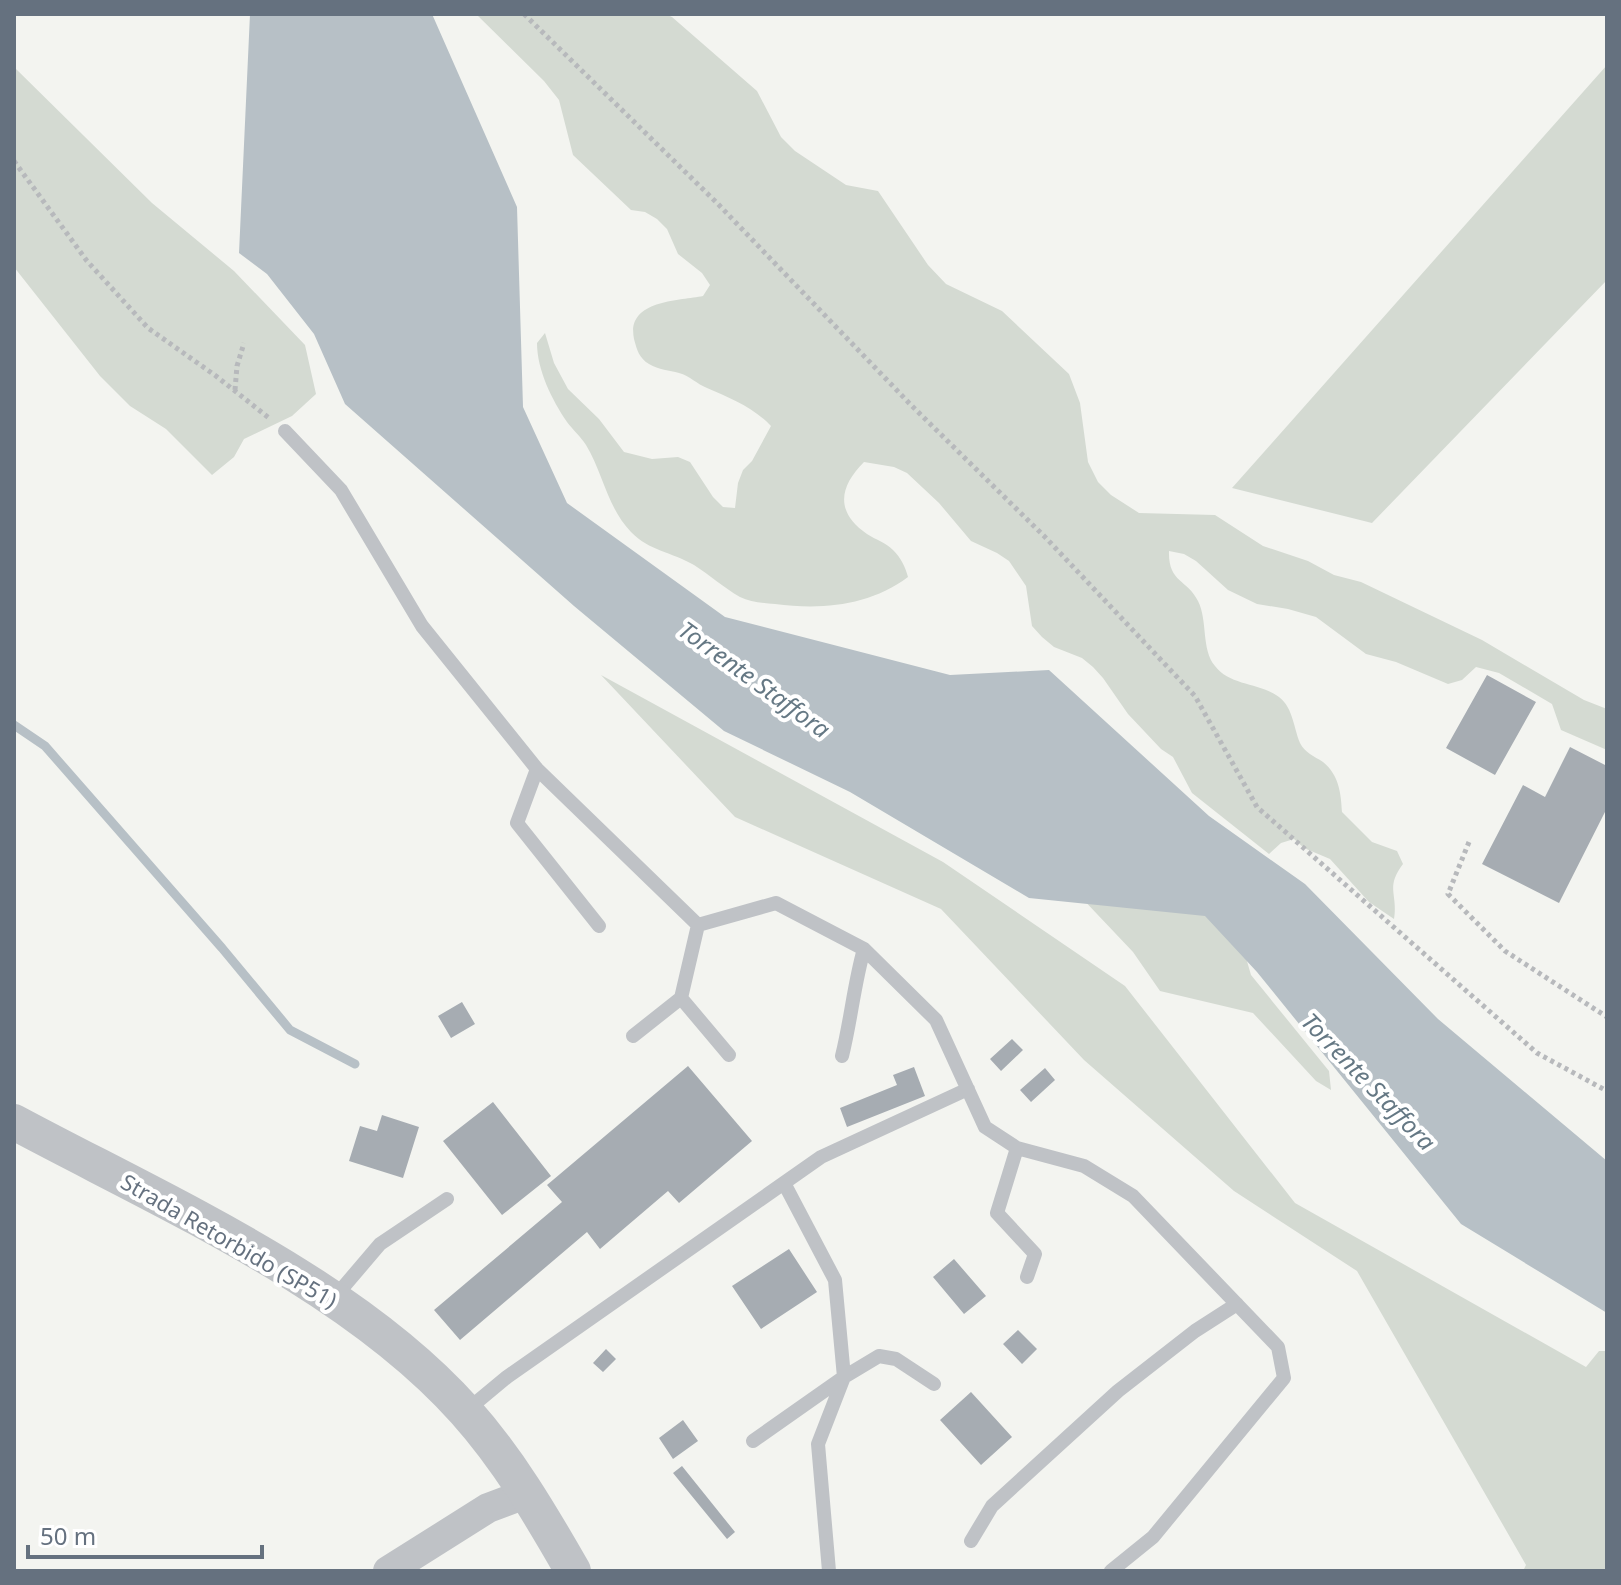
<svg xmlns="http://www.w3.org/2000/svg" width="1621" height="1585" viewBox="0 0 1621 1585" font-family="'Noto Sans',sans-serif">
<rect width="100%" height="100%" fill="#f3f4f0"/>
<path fill="#d4dad2" d="M476,14H665L672,17L757,91L781,137L795,151L846,185L878,191L928,265L946,284L1002,311L1069,374L1080,403L1088,462L1098,482L1111,495L1139,513L1215,515L1263,546L1308,561L1334,575L1361,582L1482,640L1584,700L1607,709V750L1561,730L1552,704L1499,673L1476,667L1462,680L1448,684L1396,662L1366,654L1316,617L1288,609L1257,604L1228,590L1196,561L1184,554L1169,551C1168,583 1187,579 1198,601C1208,621 1201,649 1215,666C1229,685 1258,683 1276,695C1293,705 1293,726 1300,743C1305,753 1314,756 1323,762C1339,775 1341,793 1342,812L1372,842L1397,851L1403,864C1385,888 1398,893 1394,919L1369,902L1330,859L1304,848L1294,839L1281,843L1269,854L1192,793L1173,757L1161,749L1128,714L1103,678L1093,667L1082,658L1054,647L1042,637L1032,626L1026,586L1009,561L997,553L971,541L939,503L907,473L894,467L864,462C839,487 835,512 867,534C876,540 885,542 893,550C901,558 905,566 908,577C869,606 822,610 775,604C763,603 750,602 740,597C724,588 710,575 694,565C672,552 649,551 631,532C607,507 603,473 586,445C581,437 573,430 567,422C552,400 537,370 537,343L545,333L554,363L568,389L599,419L624,452L652,459L678,457L690,462L713,497L723,507L735,508L738,483L743,470L752,461L771,426C753,407 730,398 707,388C697,384 690,376 679,373C669,370 659,370 649,364C639,358 637,350 634,339C626,300 678,301 703,296L710,285L702,273L678,254L667,229L657,219L645,212L631,210L573,155L559,100L544,81Z
M1607,65V280L1372,523L1232,488Z
M14,67L152,203L234,271L305,345L316,394L292,416L244,439L234,457L212,475L166,429L130,406L100,376L14,267Z
M601,675L943,862L1125,986L1295,1203L1586,1367L1599,1351H1607V1571H1523L1526,1565L1357,1271L1234,1191L1084,1060L941,909L735,817Z
M1135,844L1242,944L1251,975L1329,1071L1331,1090L1316,1081L1253,1013L1160,991L1133,952L1079,895Z"/>
<path fill="#b7c0c6" d="M250,14H432L517,207L523,407L567,503L725,617L950,675L1049,670L1209,816L1305,884L1438,1019L1607,1161V1313L1461,1224L1257,972L1205,916L1029,898L850,792L724,731L574,606L345,404L314,334L267,274L239,253Z"/>
<g fill="none" stroke-linecap="round" stroke-linejoin="round">
<path stroke="#b7c0c6" stroke-width="9" d="M14,725L45,746L222,948L290,1030L355,1064"/>
</g>
<path fill="#a6acb2" d="M1487,675L1536,702L1495,775L1446,748Z
M1570,747L1607,766V808L1559,903L1482,864L1523,785L1545,797Z
M462,1002L475,1024L451,1038L438,1016Z
M1012,1039L1023,1050L1001,1071L990,1059Z
M688,1066L752,1141L679,1203L668,1191L600,1249L587,1232L460,1340L434,1310L562,1202L547,1185Z
M914,1067L925,1096L847,1127L840,1108L897,1085L893,1075Z
M1045,1068L1055,1080L1031,1102L1020,1090Z
M493,1102L551,1176L502,1215L443,1141Z
M382,1115L419,1127L403,1178L349,1161L360,1126L377,1131Z
M789,1249L817,1292L761,1329L732,1286Z
M954,1259L986,1296L964,1314L933,1277Z
M1018,1330L1037,1349L1022,1364L1003,1344Z
M606,1349L616,1359L603,1372L593,1363Z
M971,1392L1012,1437L981,1465L940,1420Z
M683,1420L698,1441L673,1459L659,1438Z
M682,1466L735,1532L727,1539L673,1473Z"/>
<g fill="none" stroke-linecap="round" stroke-linejoin="round">
<path stroke="#b7b9bc" stroke-width="5" stroke-dasharray="4 4" stroke-linecap="butt" d="M524,14L717,203L911,405L1045,537L1195,696L1257,807L1537,1053L1607,1091
M14,161L87,261L148,328L216,376L269,418
M235,390L237,366L244,343
M1469,842L1448,894L1505,951L1607,1017"/>
<path stroke="#bfc2c6" stroke-width="14" d="M285,431L341,490L422,626L537,769L698,925L776,903L864,949L936,1020L985,1127L1017,1148L1084,1166L1133,1196L1278,1347L1284,1378L1153,1537L1111,1571
M537,769L517,823L599,926
M698,925L681,998L729,1055
M633,1036L681,998
M842,1056C851,1020 854,984 864,949
M1017,1148L997,1213L1035,1254L1027,1277
M334,1298L380,1244L447,1199
M466,1411L507,1377L821,1157L968,1089
M753,1441L844,1377L835,1280L784,1183
M971,1541L992,1506L1118,1391L1195,1331L1237,1304
M829,1571L818,1444L844,1377L879,1356L896,1359L934,1384"/>
<path stroke="#bfc2c6" stroke-width="30" d="M388,1571L488,1508L528,1493"/>
<path stroke="#bfc2c6" stroke-width="36" d="M14,1122C163,1202 352,1284 465,1411C508,1459 541,1515 573,1571"/>
</g>
<g text-anchor="middle" stroke-width="8" stroke-linejoin="round" paint-order="stroke">
<g font-size="22" fill="#65717f" stroke="#fff">
<text transform="translate(229 1241) rotate(30)" y="8">Strada Retorbido (SP51)</text>
</g>
<g font-size="24" font-style="italic" fill="#657884" stroke="#fff">
<text transform="translate(754 680) rotate(36)" y="8">Torrente Staffora</text>
<text transform="translate(1368 1082) rotate(46)" y="8">Torrente Staffora</text>
</g>
</g>
<rect width="1621" height="1585" fill="none" stroke="#65717f" stroke-width="32"/>
<path d="M28 1545v12h234v-12" fill="none" stroke="#65717f" stroke-width="4"/>
<text x="40" y="1545" font-size="24" fill="#65717f" stroke="#ffffff" stroke-width="6" paint-order="stroke">50 m</text>
</svg>
